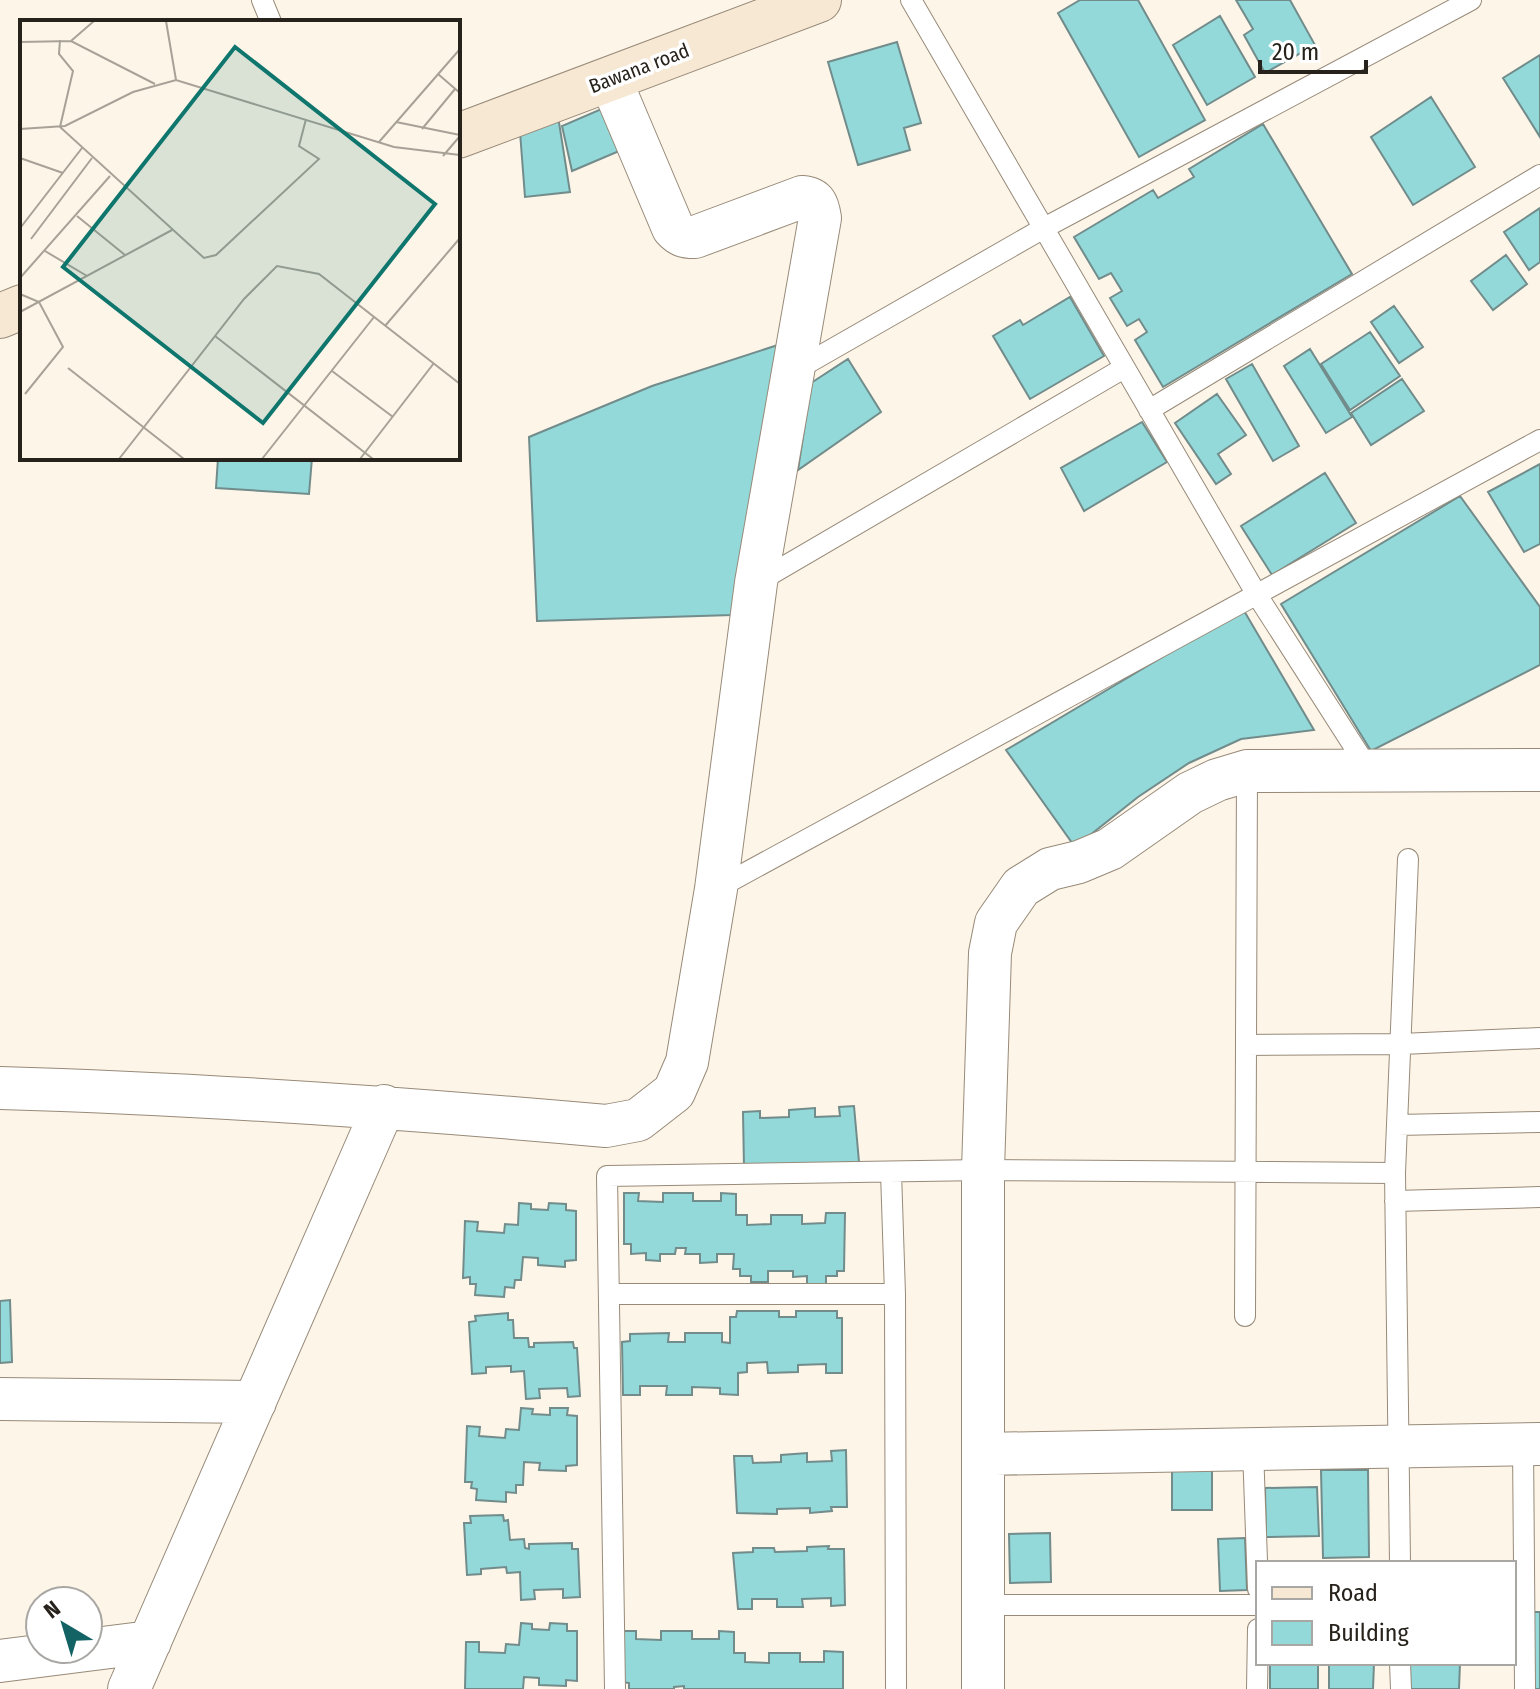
<svg xmlns="http://www.w3.org/2000/svg" width="1540" height="1689" viewBox="0 0 1540 1689" font-family="'Fira Sans Condensed',sans-serif">
<rect width="100%" height="100%" fill="#fef5e9"/>
<path fill="#93d9d9" stroke="#718c8b" stroke-width="2" d="M1080,0H1138L1205,120L1139,157L1058,13Z
M1236,0H1290L1315,45L1265,73L1244,35L1253,29Z
M1220,16L1255,77L1207,105L1173,45Z
M897,42L921,123L904,128L910,150L858,165L828,62Z
M1540,55V137L1503,78Z
M1431,97L1475,167L1413,205L1371,137Z
M606,107L624,149L572,171L562,126Z
M558,116L570,192L525,197L520,132Z
M1263,124L1352,274L1163,387L1135,340L1147,332L1139,319L1127,326L1110,298L1122,291L1111,273L1099,279L1074,237L1153,190L1158,198L1194,177L1189,169Z
M1540,208V262L1529,270L1504,232Z
M1506,255L1527,284L1493,310L1471,281Z
M1070,297L1104,356L1030,399L993,336L1020,320L1023,325Z
M1394,306L1423,347L1399,363L1371,322Z
M1370,332L1400,376L1350,410L1321,364Z
M784,343L732,615L537,621L529,437L652,386Z
M1310,349L1352,417L1326,433L1284,366Z
M848,359L881,412L798,470L811,383Z
M1252,364L1299,446L1273,461L1226,379Z
M1402,379L1424,411L1371,445L1351,413Z
M1217,394L1246,435L1218,454L1231,474L1216,484L1175,423Z
M1142,422L1167,462L1084,511L1061,468Z
M218,458H312L309,494L216,488Z
M1540,464V544L1524,552L1488,492Z
M1325,473L1356,523L1272,575L1241,526Z
M1460,496L1540,607V665L1371,751L1281,604Z
M1243,609L1314,730L1241,739L1189,763L1138,797L1075,847L1006,750Z
M854,1106L859,1162L744,1168L743,1112L760,1111V1118L789,1117V1110L815,1108V1117L840,1116L839,1107Z
M624,1193H639L638,1201L663,1202V1193H693V1201H721V1193L736,1194V1215H747V1225L771,1224V1215H802V1224L825,1223L826,1213H845L844,1271H837V1276H826V1284H807V1276L793,1277V1271H768V1282H751V1276H740V1269H733L734,1254H717V1262L700,1263V1254H685L686,1248H676L675,1254H660V1261L646,1260V1253L631,1254V1244H624Z
M519,1203L531,1204V1209L548,1210L549,1203L566,1204V1210L576,1211V1260L565,1261V1267L538,1265V1258L523,1257L521,1280H515L514,1288L505,1287L504,1297L475,1295L476,1284H470V1277L463,1278L465,1221L478,1222L477,1231L504,1233L505,1224L518,1225Z
M10,1300L12,1362L0,1363V1301Z
M737,1311H779V1317H796V1311H837V1318H842V1373H826V1364L798,1365V1372L768,1373L767,1362L747,1363V1372L738,1373V1395L720,1394V1388L692,1387V1395H666L667,1386H640V1395H623L622,1342L630,1341V1334L669,1333L668,1342H685V1333H722V1342L730,1343V1317H736Z
M508,1313V1320H513L514,1338H528L529,1347H534V1343L573,1342L574,1348H577L580,1396L568,1397L567,1388L539,1389L540,1398L526,1399L524,1371L511,1372V1366L486,1367V1373L472,1374L469,1322L476,1321L475,1316Z
M521,1408L533,1409L532,1414L550,1415V1408H568L567,1415L577,1416V1465L566,1466V1471L539,1470L540,1463L524,1462L523,1485H516V1493L506,1492V1502L476,1500L477,1489L471,1488L472,1482H465L467,1426L480,1427L479,1436L505,1438L506,1429L519,1430Z
M846,1450L847,1507H831L832,1511L810,1513V1508L777,1509V1514L737,1513L734,1456H752L753,1463L781,1462V1455L807,1453V1462L832,1461L831,1451Z
M1172,1461H1212V1510H1172Z
M1321,1470H1368L1369,1557L1323,1558Z
M1317,1487L1319,1536L1266,1537L1265,1488Z
M503,1515L504,1521L508,1520L510,1540L524,1539L525,1548L529,1549V1544L572,1543V1549H578L580,1597L563,1598V1589L534,1590L535,1599L521,1600L520,1572L507,1573L506,1567L481,1569V1574L467,1575L464,1523H471L470,1516Z
M1050,1533L1051,1582L1010,1583L1009,1534Z
M1245,1538L1247,1590L1220,1591L1218,1539Z
M829,1546L828,1549H844L845,1605L831,1606V1598L802,1599L803,1607H777V1599H752V1609H738L733,1553L753,1552V1548H774L775,1552L807,1551V1547Z
M1531,1612H1540V1689H1531Z
M521,1623L532,1624V1629L549,1630L550,1623L567,1624V1631H577V1681L566,1680V1686L539,1685V1678L524,1677L523,1689H465L466,1642H479V1652L505,1653L506,1644L519,1645Z
M623,1631H636V1639L661,1640V1631H692V1639H719V1631L734,1632V1653H745V1662L769,1663V1653H800V1662H824V1651L843,1652V1689H684V1686L674,1687V1689H629V1683L622,1682Z
M1270,1663H1318V1689H1270Z
M1329,1663H1374L1373,1689H1329Z
M1410,1663H1460L1459,1689H1410Z"/>
<g fill="none" stroke-linecap="round" stroke-linejoin="round">
<defs>
<path id="service" d="M262,0L271,22
M911,0L1257,595L1369,770
M794,371L1044,228L1471,0
M1149,410L1540,175
M756,583L1124,368
M716,889L1540,440
M1246,1045L1401,1044L1540,1038
M1397,1125L1540,1122
M891,1172L895,1294L896,1689
M1395,1201L1540,1197
M609,1294H895
M1245,1316L1247,771
M1523,1444L1525,1689
M1253,1449L1258,1589
M1400,1563L1395,1173L1408,859
M983,1605H1258
M1400,1663L1401,1689
M615,1689L607,1176L983,1170L1395,1173
M1257,1689L1258,1629"/>
<path id="minor" d="M0,1088C203,1094 404,1108 606,1126L638,1120L674,1092L687,1062L716,889L756,583L820,218C818,205 816,198 802,197L695,237C685,237 680,236 673,228L610,79
M0,1399L255,1402
M983,1454L1540,1444
M0,1661L150,1642
M129,1689L384,1106
M983,1689V1170L990,953L996,923L1021,887L1050,869L1079,862L1110,849L1190,793L1217,780L1247,771L1540,770"/>
<path id="secondary" d="M458,136L819,0
M0,316L22,307"/>
</defs>
<use href="#service" stroke="#978a78" stroke-width="22"/>
<use href="#minor" stroke="#978a78" stroke-width="44"/>
<use href="#secondary" stroke="#978a78" stroke-width="46"/>
<use href="#service" stroke="#fff" stroke-width="20"/>
<use href="#minor" stroke="#fff" stroke-width="42"/>
<use href="#secondary" stroke="#f7e8d4" stroke-width="44"/>
</g>
<g text-anchor="middle" stroke-width="7" stroke-linejoin="round" paint-order="stroke">
<g font-size="20" fill="#27221b" stroke="#fff">
<text transform="translate(639 68) rotate(-21)" y="7">Bawana road</text>
</g>
</g>
<g transform="translate(20 20)">
<rect width="440" height="440" fill="#fef5e9"/>
<path fill="none" stroke="#a8a197" stroke-width="2" d="M146,1L156,60M40,20L39,34L53,51L40,107L184,238L196,235L299,139L279,126L286,99M51,21L74,1M0,22L51,21L135,64M418,54L440,73M376,102L440,115M0,109L45,106L113,72L156,60L374,127L440,135M402,109L435,69M359,122L440,29M423,136L440,116M0,138L43,153M57,196L105,235M1,207L62,128M11,219L72,138M25,231L67,256M0,258L90,156M0,274L19,282L43,327L5,374M0,292L152,210M365,306L440,218M195,316L353,439M48,348L164,439M312,351L373,397M99,439L224,279L257,246L299,254L440,364M242,439L354,297M340,439L414,343"/>
<path fill="#0f766e" fill-opacity="0.15" stroke="#0f766e" stroke-width="4" d="M215,27L415,184L243,403L43,247Z"/>
<rect width="440" height="440" fill="none" stroke="#27221b" stroke-width="4"/>
</g>
<rect x="1256" y="1561" width="260" height="104" fill="#ffffff" stroke="#a9a7a4" stroke-width="2"/>
<rect x="1272" y="1587" width="40" height="12" fill="#f7e8d4" stroke="#a9a7a4" stroke-width="2"/>
<text x="1328" y="1601" font-size="24" fill="#27221b">Road</text>
<rect x="1272" y="1621" width="40" height="24" fill="#93d9d9" stroke="#a9a7a4" stroke-width="2"/>
<text x="1328" y="1641" font-size="24" fill="#27221b">Building</text>
<g transform="translate(64 1625) rotate(322)"><circle r="38" fill="#ffffff" stroke="#a9a7a4" stroke-width="2"/>
<path d="M0-6L14 30L0 20L-14 30Z" fill="#136364"/>
<text y="-12" font-size="22" font-weight="bold" text-anchor="middle" fill="#27221b">N</text>
</g>
<path d="M1260 60v12h106v-12" fill="none" stroke="#27221b" stroke-width="4"/>
<text x="1272" y="60" font-size="24" fill="#27221b" stroke="#ffffff" stroke-width="6" paint-order="stroke">20 m</text>
</svg>
